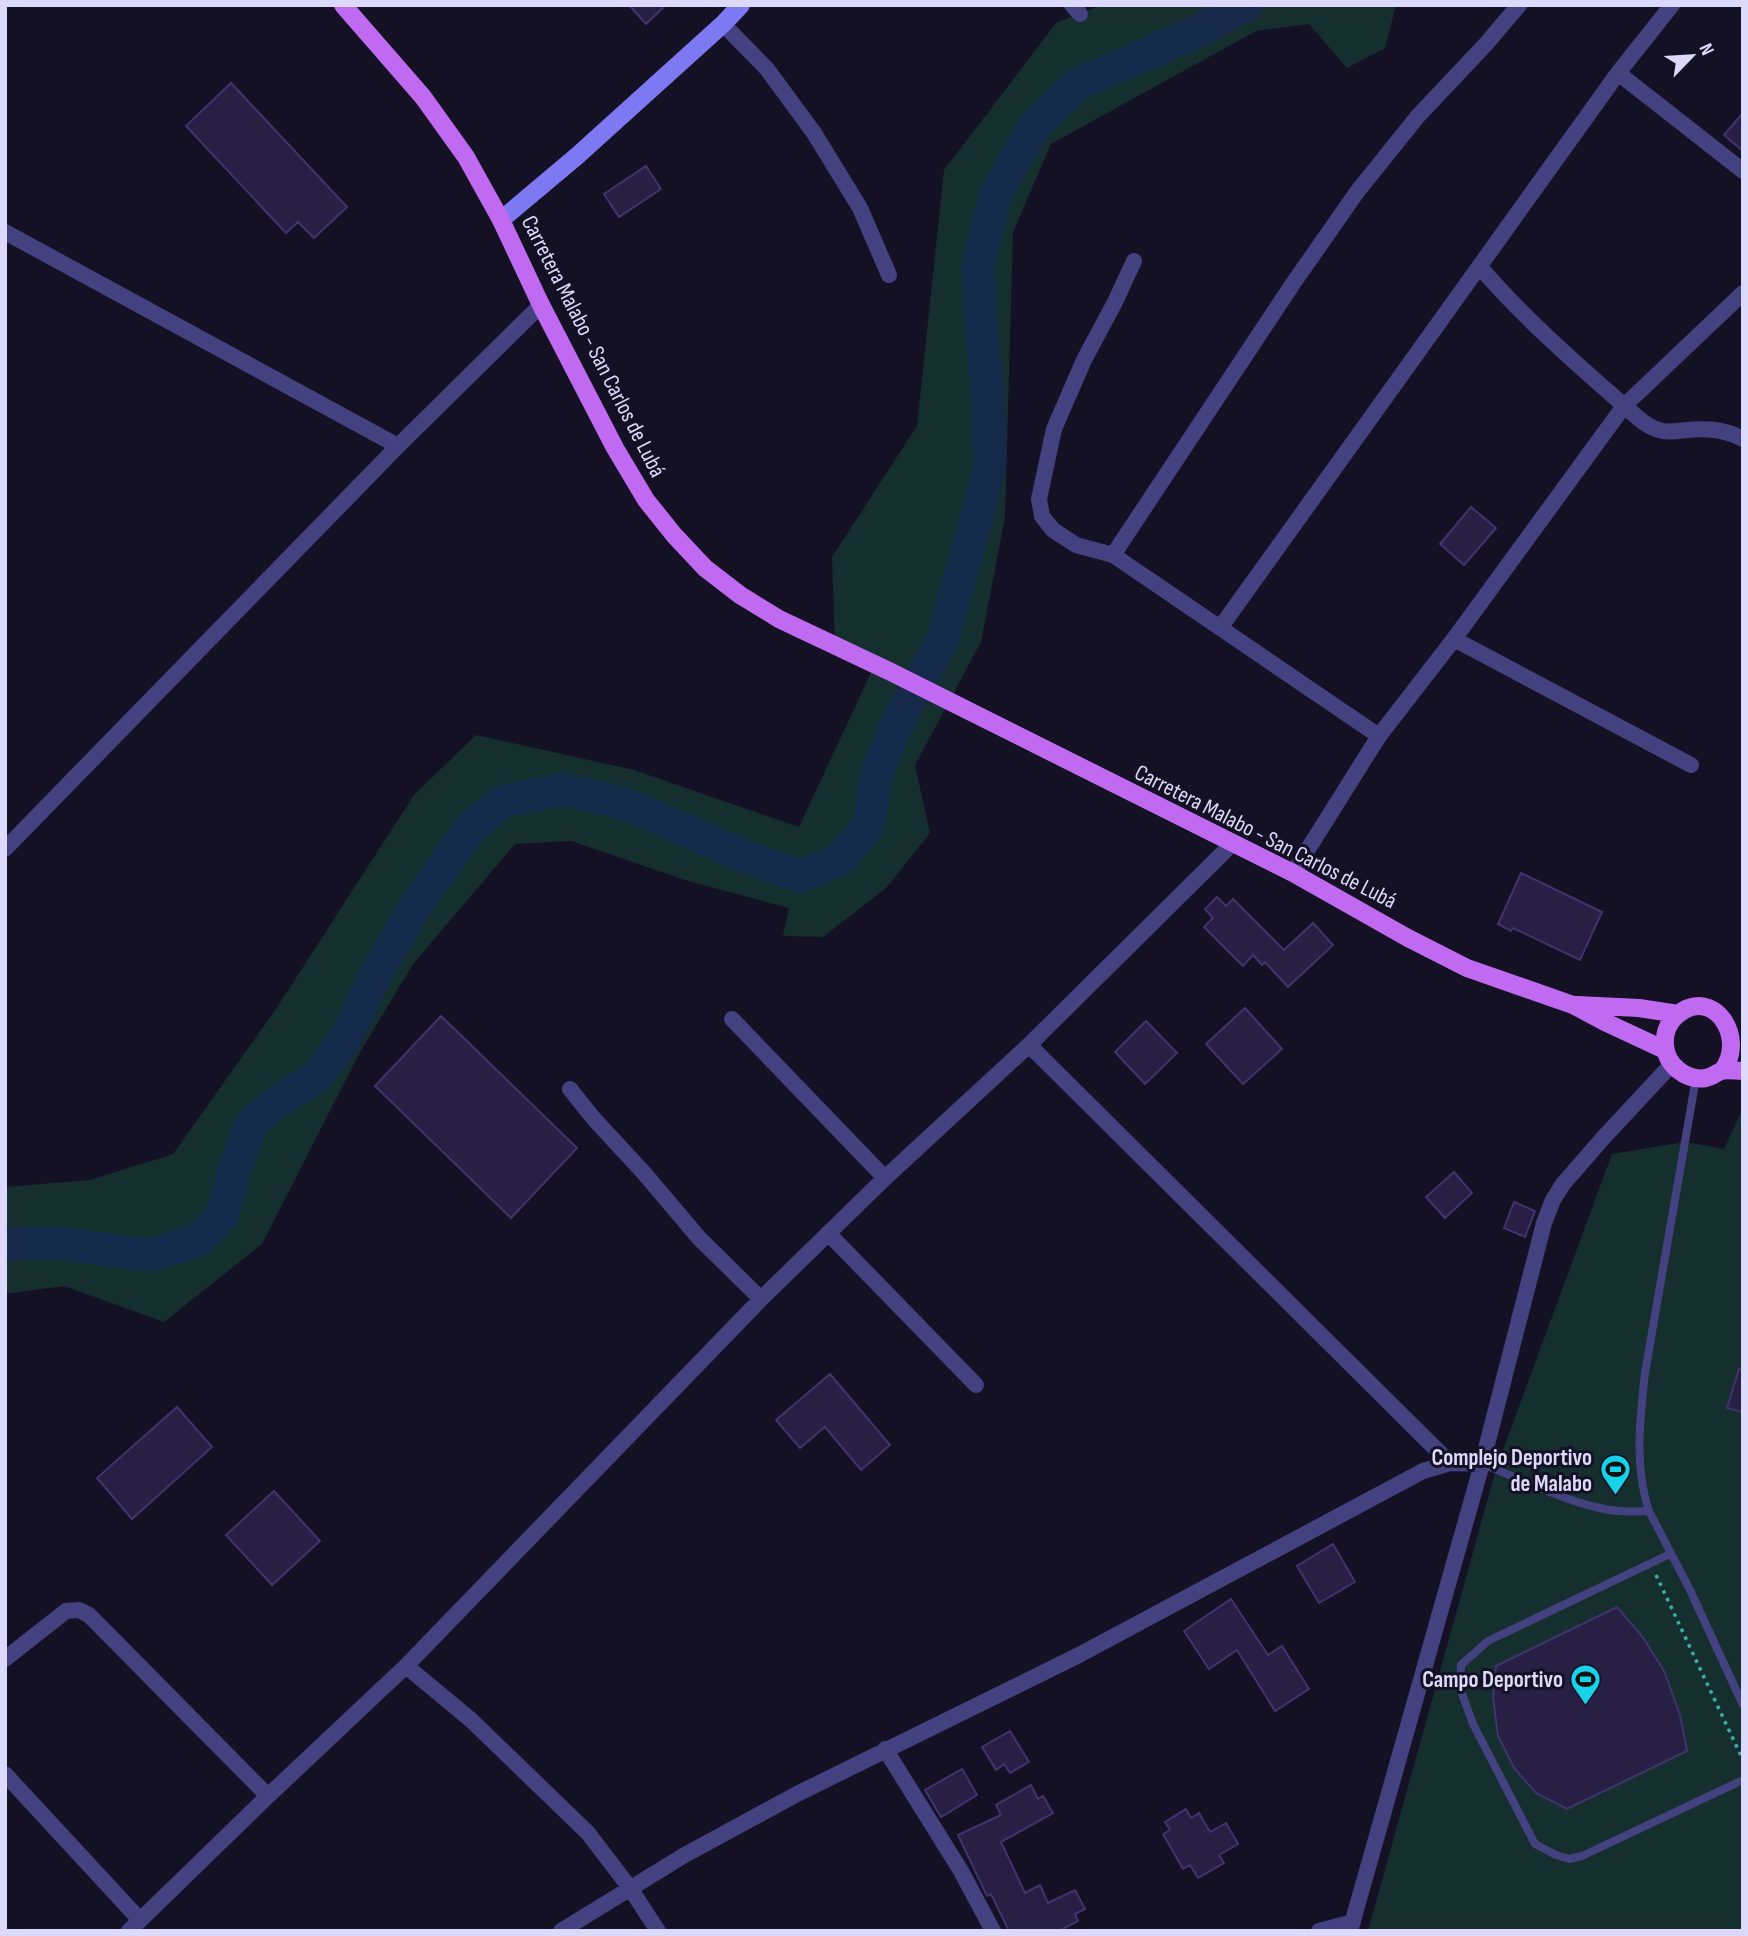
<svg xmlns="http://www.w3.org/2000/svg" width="1748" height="1936" viewBox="0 0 1748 1936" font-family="'Sofia Sans Condensed',sans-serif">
<rect width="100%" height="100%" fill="#151125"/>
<path fill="#152e2e" d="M1102,5H1396L1385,48L1347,68L1309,24L1256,31L1051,144L1013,232L1005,517L981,642L915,765L930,833L886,888L823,937L783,936L789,908L688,881L571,841L515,844L413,964L359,1054L262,1244L164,1322L64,1286L5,1294V1187L90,1180L173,1154L274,1012L414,795L476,735L634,770L799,827L876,662L835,646L832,557L917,426L944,170L1056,23Z
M1743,1108V1931H1368L1496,1469L1612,1154L1685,1142L1724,1149Z"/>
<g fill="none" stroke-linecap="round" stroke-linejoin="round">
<path stroke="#152a4b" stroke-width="33" d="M5,1244L56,1243L150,1255L197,1241L222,1216L235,1168L252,1122L287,1095L316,1078L347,1036L376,974L412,912L470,828L502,802L562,789L626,804L748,858L801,876L839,860L868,827L877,772L898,721L942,641L977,517L990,463L988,395L980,315L978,265L996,193L1036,124L1078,84L1197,32L1246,5"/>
</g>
<path fill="#271f44" stroke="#40336e" stroke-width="2" d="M629,5H666L646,24Z
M231,83L347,207L314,238L298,222L286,233L186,126Z
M1743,113V151L1724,135Z
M646,166L661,189L619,217L604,194Z
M1471,507L1496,528L1464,565L1440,544Z
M1521,873L1602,912L1580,960L1513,928L1511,931L1498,924Z
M1217,897L1226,906L1233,899L1284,950L1313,923L1333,945L1288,987L1265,962L1262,965L1253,955L1243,966L1204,927L1213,918L1205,909Z
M1245,1008L1282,1049L1243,1084L1206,1044Z
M441,1016L577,1148L511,1218L375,1086Z
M1146,1021L1177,1053L1145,1084L1115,1052Z
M1454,1172L1472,1193L1445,1218L1426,1197Z
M1514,1202L1535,1211L1525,1237L1504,1228Z
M1739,1369H1743V1412L1727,1408Z
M830,1374L890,1445L861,1470L825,1427L800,1448L776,1420Z
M177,1407L212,1447L132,1519L97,1478Z
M274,1491L320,1541L272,1585L226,1535Z
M1333,1544L1355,1582L1319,1603L1297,1566Z
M1231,1599L1268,1655L1282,1646L1309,1689L1275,1711L1237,1650L1209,1669L1184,1631Z
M1617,1607L1642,1636L1664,1671L1680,1715L1687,1751L1567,1809L1536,1793L1514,1768L1498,1736L1493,1697L1496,1666Z
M1010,1731L1029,1762L1010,1773L1004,1764L996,1770L982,1747Z
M962,1769L977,1795L941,1817L925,1790Z
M1031,1785L1038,1799L1043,1796L1053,1813L1001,1842L1025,1893L1040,1885L1048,1903L1075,1890L1085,1909L1075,1914L1078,1921L1059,1931H1009L991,1894L987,1896L958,1835L1001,1815L996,1805Z
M1186,1809L1191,1818L1199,1813L1210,1832L1226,1823L1238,1844L1219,1855L1224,1863L1198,1878L1190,1865L1183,1869L1163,1834L1170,1830L1165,1822Z"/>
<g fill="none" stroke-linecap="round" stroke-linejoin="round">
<path stroke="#3bada8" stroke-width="3.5" stroke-dasharray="3.5 5" stroke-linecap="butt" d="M1656,1575L1743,1760"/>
<path stroke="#444180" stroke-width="8" d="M1696,1078L1645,1373C1640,1418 1634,1467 1649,1511L1690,1590L1743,1705
M1482,1464C1520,1478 1561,1500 1600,1508C1616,1512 1632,1512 1649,1511
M1670,1554L1488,1641L1461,1665L1460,1688L1473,1724L1535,1844L1556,1855L1569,1859L1582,1856L1743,1780"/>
<path stroke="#444180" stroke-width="16" d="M1072,5L1080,14
M723,24L767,69L814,133L860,208L889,275
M1618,73L1743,171
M5,232L398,446
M1134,261L1115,302L1084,360L1054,429L1039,499L1042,516L1053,530L1076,545L1113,555L1379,736
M1480,267C1520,314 1573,361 1620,402C1631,411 1644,426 1659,430C1667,433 1677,431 1686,430C1707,428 1724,429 1743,439
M1113,555L1292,285L1357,192L1418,116L1486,44L1519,5
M1220,628L1618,73L1672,5
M1454,639L1691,765
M5,849L398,446L541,305
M1293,873L1379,736L1454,639L1624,406L1743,293
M732,1019L885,1178
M1029,1045L1450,1463
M570,1089L594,1119L644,1173L699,1238L761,1299
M828,1233L976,1385
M5,1659L66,1611L79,1610L89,1615L268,1796
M406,1666L471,1720L588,1833L630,1888L658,1931
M885,1749L961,1871L993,1931
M5,1774L140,1920
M129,1931L268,1796L406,1666L761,1299L885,1178L1029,1045L1232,844
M561,1931L683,1856L797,1794L1079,1655L1423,1471L1450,1463L1482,1464
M1319,1931L1353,1922
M1350,1931L1482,1464L1544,1223L1553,1200L1563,1184L1604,1137L1672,1064"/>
<path stroke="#7d79f3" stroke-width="18" d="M501,220L577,156L723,24L741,5"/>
<path stroke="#c06af1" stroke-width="18" d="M343,5L423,97L466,157L501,220L541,305L615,448L646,500L674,535L705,568L740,595L779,619L891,672L1293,873L1408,938L1467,968L1573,1005L1605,1022L1665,1050
M1577,1005L1639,1008L1678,1014
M1722,1071C1748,1038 1713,985 1677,1015C1668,1023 1664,1034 1665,1045C1666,1065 1686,1081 1706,1078C1712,1077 1716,1073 1721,1071C1727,1069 1736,1071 1743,1071"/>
</g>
<defs>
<symbol id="stadium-pin" viewBox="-11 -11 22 30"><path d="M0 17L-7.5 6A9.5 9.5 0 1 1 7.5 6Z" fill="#17d2e9" stroke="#151125"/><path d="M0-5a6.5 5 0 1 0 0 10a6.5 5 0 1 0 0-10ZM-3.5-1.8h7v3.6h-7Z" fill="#111"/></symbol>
</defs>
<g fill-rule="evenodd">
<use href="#stadium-pin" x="1598" y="1452" width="35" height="47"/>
<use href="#stadium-pin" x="1568" y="1662" width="35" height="47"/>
</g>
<g text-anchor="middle" stroke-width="6" stroke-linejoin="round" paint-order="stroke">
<g font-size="23" fill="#ddd9fb" stroke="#151125">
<text transform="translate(594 346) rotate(63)" y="8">Carretera Malabo - San Carlos de Lubá</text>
<text transform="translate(1266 836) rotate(27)" y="8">Carretera Malabo - San Carlos de Lubá</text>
</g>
<g font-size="23" font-weight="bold" fill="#ddd9fb" stroke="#151125" text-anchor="end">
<text x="1592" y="1465">Complejo Deportivo<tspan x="1592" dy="26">de Malabo</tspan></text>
<text x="1563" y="1687">Campo Deportivo</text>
</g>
</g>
<rect width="1748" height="1936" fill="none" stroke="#ddd9fb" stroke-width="14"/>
<g transform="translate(1692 56) rotate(65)" stroke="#151125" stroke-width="5" paint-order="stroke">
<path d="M0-5L12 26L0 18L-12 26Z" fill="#ddd9fb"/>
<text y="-10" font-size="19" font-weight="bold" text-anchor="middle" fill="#ddd9fb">N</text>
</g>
</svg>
